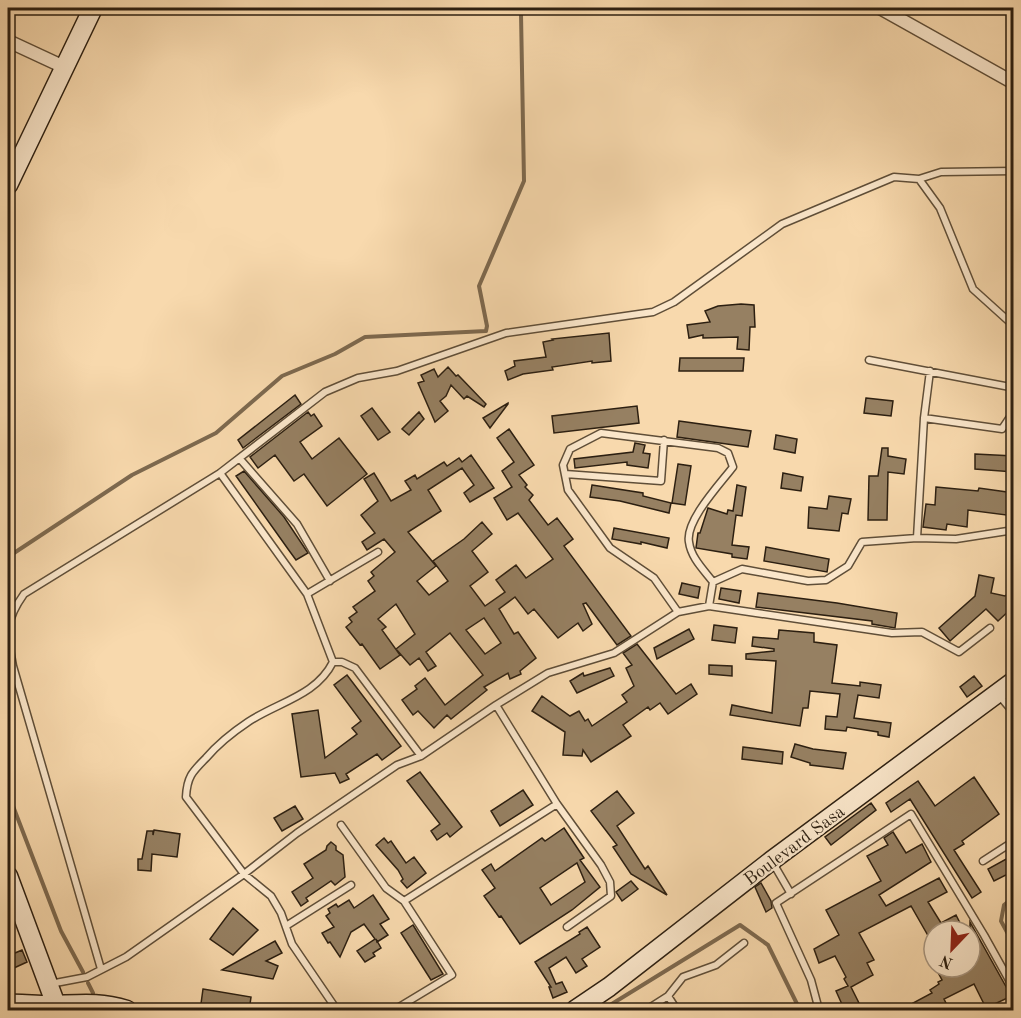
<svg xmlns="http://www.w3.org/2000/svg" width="1021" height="1018" viewBox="0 0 1021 1018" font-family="'Old Standard TT',serif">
<rect width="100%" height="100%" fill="#f8d9ad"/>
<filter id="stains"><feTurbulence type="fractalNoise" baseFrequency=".00333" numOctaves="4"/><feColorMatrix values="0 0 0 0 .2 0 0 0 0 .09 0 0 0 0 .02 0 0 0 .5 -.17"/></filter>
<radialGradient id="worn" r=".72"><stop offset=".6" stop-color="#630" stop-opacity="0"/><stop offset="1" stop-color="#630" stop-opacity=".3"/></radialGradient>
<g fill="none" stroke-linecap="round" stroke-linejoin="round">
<path stroke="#7d694f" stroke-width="4" d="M8,557L132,475L216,433L282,376L335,354L365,337L486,331L487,326L479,286L524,181L521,14L524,8
M8,793L61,931L83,972
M1014,897L1004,905L1001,921L1014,945
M88,983L93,993
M602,1010L740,925L768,945L800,1010"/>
</g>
<path fill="#968062" stroke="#2c1f11" stroke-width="1.5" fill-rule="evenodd" d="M741,304L754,305L755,327H750L749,350L737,349L738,337L703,338V335L689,338L687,325L710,322L705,311L718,306Z
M609,333L611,361L592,363V361L552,367L553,370L523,374L508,380L505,371L515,366L514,361L546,357L543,342L553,340L552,339Z
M680,358H744L743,371H679Z
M448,367L456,376L458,375L486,404L484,407L467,396L464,399L451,385L446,396L440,401L448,411L435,422L418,383L424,381L421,375L434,369L438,377Z
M295,395L301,404L243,448L238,440Z
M866,398L893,401L891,416L864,413Z
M508,403V404L490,428L483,418Z
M637,406L639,423L554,433L552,416Z
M372,408L390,432L378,440L361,416Z
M308,412L311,416L314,414L322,426L300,442L312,459L339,438L367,474L327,506L304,474L294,481L275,455L258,468L250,457Z
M419,412L424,419L409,435L402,429Z
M679,421L751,431L748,447L677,437Z
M509,429L534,465L519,475L527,485L525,487L533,495L529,500L548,525L557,518L573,539L564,546L631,636L617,645L586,603L583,604L592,624L583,631L578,623L558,638L534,609L528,614L515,597L499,609L514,634L518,632L536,658L520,671L521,674L510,679L508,673L484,687L487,690L451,719L447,715L434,728L418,711L413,715L402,700L417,689L415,686L425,678L445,705L483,675L450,633L426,652L436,666L428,671L419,658L410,665L396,649L415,634L396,604L378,619L386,627L382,630L400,655L380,669L362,644L360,645L346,627L352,622L349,618L357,612L353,607L375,591L368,581L374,576L371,572L395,552L384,539L367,550L362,542L375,533L361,515L378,501L364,479L374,473L391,501L411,490L405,481L415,475L417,479L444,462L447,466L459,458L462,462L471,455L494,488L470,502L464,493L474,485L462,468L428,490L441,511L408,532L436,566L417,581L429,595L448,581L433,561L464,539L482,522L492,534L472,551L488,572L470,586L485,606L505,592L496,580L516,565L526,578L553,559L518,513L507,520L494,498L512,487L502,471L514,462L497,438ZM484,618L501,643L485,654L466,630Z
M776,435L797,439L795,453L774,449Z
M635,443L645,445L643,453L650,454L648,468L627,465V462L575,468L574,459L633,452Z
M882,448H888V456L906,459L904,474L888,472L887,520H868L869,476H878Z
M975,454L1014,456V472L975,469Z
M678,464L691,466L685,505L672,503Z
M244,471L284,517L308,553L296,560L288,549L236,476Z
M783,473L803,477L801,491L781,488Z
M592,485L643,493V496L671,503L669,513L620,501L590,497Z
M737,485L746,487L742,516L736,515L732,545L749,547L747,559L732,557V554L696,548L698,533H700L708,508L727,514L728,510L733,511Z
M936,487L978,491L979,488L1014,493V516L968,510L967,527L947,524L946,530L923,527L926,504L935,505Z
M829,496L851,499L848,514L842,513L839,531L808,528L809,507L827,509Z
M614,528L669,538L667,548L641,542V544L612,539Z
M766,547L829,559L827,572L764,561Z
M979,575L994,578L991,593L1005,596L1014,588V606L998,621L986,609L950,641L939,628L975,596Z
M682,583L700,587L698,598L679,594Z
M721,588L741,591L739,603L719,599Z
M758,593L837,603L897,613L895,628L872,624V621L756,607Z
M714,625L737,628L735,643L712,640Z
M689,629L694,639L657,659L654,648Z
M779,630L814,633V642L837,645L832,683L860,686V682L881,685L879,698L858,695L854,718L891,723L889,737L878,735V732L847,727L846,731L825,729L826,716L837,717L840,694L810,691L808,708H803L800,726L730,715L732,705L772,713L776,661L746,659V654L774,651V649L752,646L753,637L778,639Z
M637,644L676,694L691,684L697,694L668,714L660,703L650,710L648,707L623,725L631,736L591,762L583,750L582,756L563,755L565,732L532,711L542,696L570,716L579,711L585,721L588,719L592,726L627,702L622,695L634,686L626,668L632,665L623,653Z
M709,665L732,666V676L709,674Z
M610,668L614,676L577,693L570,681L583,673L584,676Z
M347,675L401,746L382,760L377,754L346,774L349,779L340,783L335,773L301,777L292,714L318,710L325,758L357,734L352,728L361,721L334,685Z
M974,676L982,686L967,697L960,687Z
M795,744L813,749L846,753L843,769L810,765V763L791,757Z
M743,747L783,752L782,764L742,759Z
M420,772L462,827L450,837L447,833L437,840L431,831L440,824L407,781Z
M974,777L999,814L962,841L964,844L954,850L981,892L972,898L910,799L891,812L886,803L918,781L935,806Z
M523,790L533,805L500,826L491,811Z
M617,791L634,813L617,826L645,869L648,866L667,895L631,874L613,847L617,845L591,811Z
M871,803L876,810L831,845L825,837Z
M295,806L303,819L282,831L274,818Z
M564,828L584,858L580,860L600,887L572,910L520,944L501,916L499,917L484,896L495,888L482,870L491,864L495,871L542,838L545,841ZM577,863L585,882L551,905L540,888Z
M154,830L180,834L177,857L152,854L151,871L138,870V859H142L147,831H153V835Z
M893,832L906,853L922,844L931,862L879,895L886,906L939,878L947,892L928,902L941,923L956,915L964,931H934V946L911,906L859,933L874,960L867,963L873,975L851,987L863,1011H845L836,991L848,986L844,979L846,977L835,956L819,963L814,949L839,935L826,910L881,881L867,856L888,845L884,838Z
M384,838L388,843L391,841L406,863L414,857L426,873L407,888L401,881L403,879L398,870L376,845Z
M331,842L336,846V850L343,855L345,877L335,885L331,881L306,898L308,901L301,906L292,892L313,878L304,864L326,850L327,846Z
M1008,858L1014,871L994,881L988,869Z
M631,881L638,889L622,901L616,892Z
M761,883L771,901L772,908L766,912L755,887Z
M373,895L389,919L380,924L388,935L377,942L376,939L381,948L373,953L375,956L365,962L357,951L375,939L364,924L351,932L340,957L330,942L328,943L322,933L334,927L326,916L330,913L328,909L336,904L338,907L349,900L354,908Z
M233,908L258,930L233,955L210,939Z
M970,922L1009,992L1014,995L986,1008L974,984L944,999L950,1011H917L913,1003L932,993L930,990L939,984L938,982L942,980L935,967H970Z
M413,925L443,974L431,980L401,933Z
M587,927L600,947L582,959L587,966L576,973L566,957L549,968L556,984L562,982L567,992L553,998L549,987H551L535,962L580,934L579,932Z
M275,941L282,953L266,961L278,966L273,979L222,970Z
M22,950L27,962L14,968L8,956Z
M203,989L251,997L249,1011H200Z"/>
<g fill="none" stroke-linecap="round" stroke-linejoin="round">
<defs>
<path id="lane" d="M919,179L941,172L1014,171
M869,360L1010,387L1014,394
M924,418L1002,429L1014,411
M240,459L297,524L330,581
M220,473L307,594L333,662
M565,474L661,481L664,440
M917,538L924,418L930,371
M307,594L378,552
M709,606L713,582L742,569L808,581L826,580L848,566L862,542L917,538L956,539L1014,530
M678,612L654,578L610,548L568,490L563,465L570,449L601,433L718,448L728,453L733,467C720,484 685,521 689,542C691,558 704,570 713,582
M998,694L1014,713
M496,705L557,804L601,865L610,882L611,896L567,927
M341,825L386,888L404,901L557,804
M983,861L1014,841
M773,863L791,894
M286,926L351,885
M101,969L13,666C7,634 4,622 24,594L220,473L325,392L358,378L397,371L506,333L653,312L674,302L782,224L894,177L919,179L940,208L973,289L1014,326
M50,984L87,977L126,957L244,874L297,833L397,765L421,756L496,705L548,673L614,653L678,612L709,606L892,633L922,632L959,652L990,628
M668,996L677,1010
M337,1010L292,944L281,913L271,896L244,874L186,797C187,777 192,772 206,758C218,744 233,732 248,722C278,702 316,696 333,662H342L355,668L421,756
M394,1010L452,975L404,901
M646,1010L668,996L683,977L716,965L744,943
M819,1010L811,980L776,903L911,814L984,935L1014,989"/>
<path id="street" d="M880,8L1014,83
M8,41L64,67"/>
<path id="secondary" d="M8,185L93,8
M8,876L56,1005
M8,1004C23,1003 40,1006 56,1005C83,1004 100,1002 127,1010
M575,1010L609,987L771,861L1014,681"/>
</defs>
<use href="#lane" stroke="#5f4e38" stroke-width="9"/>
<use href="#street" stroke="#5f4e38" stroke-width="15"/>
<use href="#secondary" stroke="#2c1f11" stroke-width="21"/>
<use href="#lane" stroke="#fae6ca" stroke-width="6"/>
<use href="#street" stroke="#fae6ca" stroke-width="12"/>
<use href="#secondary" stroke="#fae6ca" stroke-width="18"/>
</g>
<g text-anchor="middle" stroke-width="4.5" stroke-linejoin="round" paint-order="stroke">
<g font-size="18" fill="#2c1f11" stroke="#fae6ca">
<text transform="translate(794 845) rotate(-37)" y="6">Boulevard Sasa</text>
</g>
</g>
<rect width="1021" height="1018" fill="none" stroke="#f8d9ad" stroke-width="30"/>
<rect x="9" y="9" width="1003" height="1000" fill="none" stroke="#2c1f11" stroke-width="3"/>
<rect x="15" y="15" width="991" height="988" fill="none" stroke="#2c1f11" stroke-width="1.5"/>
<g transform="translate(952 949) rotate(203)"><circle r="28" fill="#fae6ca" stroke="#a89680" stroke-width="1.5"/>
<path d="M0-4.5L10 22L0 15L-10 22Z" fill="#8f2418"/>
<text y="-9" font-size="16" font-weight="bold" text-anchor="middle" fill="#2c1f11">N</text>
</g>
<rect width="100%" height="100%" filter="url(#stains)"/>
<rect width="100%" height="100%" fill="url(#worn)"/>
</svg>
